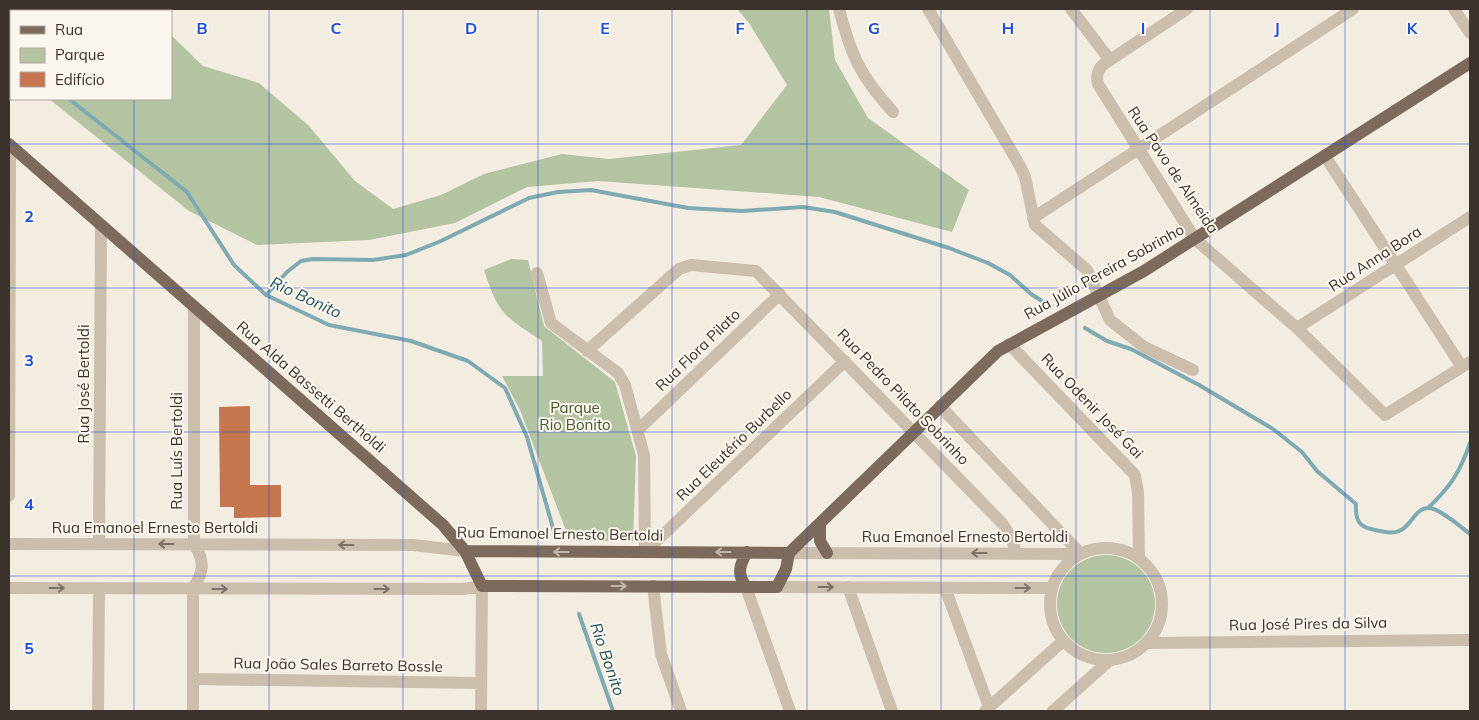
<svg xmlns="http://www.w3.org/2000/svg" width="1479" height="720" viewBox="0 0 1479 720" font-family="Mulish,sans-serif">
<rect width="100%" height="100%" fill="#f3ede1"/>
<path fill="#b4c3a1" d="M9,9H144L147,11H11V66L9,63Z
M737,9H829L835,60L868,118L969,190L952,232L819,197L598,181L527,187L455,223L369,240L257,245L189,211L49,99H171V35L203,66L259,83L309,126L355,181L393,209L441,195L484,174L562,154L609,159L741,145L787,85L749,23Z
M511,259L528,260L544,326L615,382L636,456L633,541H570L520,410L502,376H543L542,341C503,315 499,315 484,270Z
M1057 604a49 49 0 1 1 98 0a49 49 0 1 1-98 0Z"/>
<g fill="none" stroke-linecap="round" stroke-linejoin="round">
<path stroke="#80aab1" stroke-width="4" d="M9,47L11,49
M69,99L187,192L234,265L266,295L329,325L411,341L468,361L505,388L527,437L555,535
M266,295L287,272L301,261L313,259L373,260L406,255L441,241L529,198L558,192L591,190L688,208L742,211L803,207L835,212L949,248L988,263L1010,275L1031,294L1045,303
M1085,328L1107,341L1131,349L1199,385L1273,429L1302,452L1317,471L1356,504C1355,524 1361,528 1380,531C1386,532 1393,534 1399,531C1411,527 1415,508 1428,508C1438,507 1461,527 1470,534
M1429,507C1451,486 1460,472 1470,443
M579,614L613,711"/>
</g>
<path fill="#c5764e" d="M250,406V485H281V517L234,518V507H220L219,407Z"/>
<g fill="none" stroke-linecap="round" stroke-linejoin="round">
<path stroke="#ccbead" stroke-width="12" d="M839,9C851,55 860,76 893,112
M928,9L1020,166L1025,177L1035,225L1087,270L1110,320L1144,347L1193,370
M1071,9L1110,60C1100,66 1095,72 1098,84L1195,239L1297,328L1385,415L1470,362
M1454,9L1470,33
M1110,60L1187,9
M1325,156L1462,367
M1033,218L1353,9
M537,273L551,323L618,373L625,385L644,455L645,552
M1297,328L1470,217
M1009,344L1135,475L1138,492L1139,558
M587,351L679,269L691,265L756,271L1002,523L1012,539L1016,553
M940,406L1081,554
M638,430L780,294
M9,496L10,146
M9,544L413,545L465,551
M99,544L101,225
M1050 604a56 56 0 1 1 112 0a56 56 0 1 1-112 0Z
M645,552L845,361
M789,553L1081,554
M653,586L661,654L681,711
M746,587L790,711
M777,587L1052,588
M848,587L892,711
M9,588L463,589L482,586L481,711
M945,588L989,707
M1147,643L1470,640
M193,679L481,683
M98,711L99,588
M193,711V588C204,572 205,561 194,544V306
M985,711L1063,641
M1053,711L1110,660"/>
<path stroke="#7c6a5d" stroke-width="12" d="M9,144L443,525L465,551L482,586L777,587L786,569L789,553
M820,523V541L827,553
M465,551L789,553
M789,553L998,351L1144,271L1470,63
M746,587C737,574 739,566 747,552"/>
</g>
<defs><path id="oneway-shaft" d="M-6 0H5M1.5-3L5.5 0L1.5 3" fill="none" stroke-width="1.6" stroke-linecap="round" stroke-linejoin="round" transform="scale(1.25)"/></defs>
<g stroke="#7c7166">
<use href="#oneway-shaft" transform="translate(166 544) rotate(-180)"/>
<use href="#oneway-shaft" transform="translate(346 545) rotate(-180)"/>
<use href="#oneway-shaft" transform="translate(979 553) rotate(-180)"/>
<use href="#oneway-shaft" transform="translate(826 587)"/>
<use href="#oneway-shaft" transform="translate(57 588)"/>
<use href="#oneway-shaft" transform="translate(1023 588)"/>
<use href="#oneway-shaft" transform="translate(220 589)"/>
<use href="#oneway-shaft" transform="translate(382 589)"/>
</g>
<g stroke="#c2b7ad">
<use href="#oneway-shaft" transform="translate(561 552) rotate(-180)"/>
<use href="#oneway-shaft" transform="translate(723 552) rotate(-180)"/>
<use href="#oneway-shaft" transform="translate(619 586)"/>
</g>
<path fill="none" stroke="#1d4ed8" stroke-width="1" stroke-opacity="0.55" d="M134,9V11M269,9V711M403,9V711M538,9V711M672,9V711M807,9V711M941,9V711M1076,9V711M1210,9V711M1345,9V711M134,99V711M9,144H1470M9,288H1470M9,432H1470M9,576H1470"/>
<g text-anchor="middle" stroke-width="4" stroke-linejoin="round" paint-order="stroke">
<g font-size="15" fill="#3b322b" stroke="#fbf6ee">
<text transform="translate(1173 170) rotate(56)" y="5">Rua Pavo de Almeida</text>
<text transform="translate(1375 259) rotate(-33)" y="5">Rua Anna Bora</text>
<text transform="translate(1104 272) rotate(-29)" y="5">Rua Júlio Pereira Sobrinho</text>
<text transform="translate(698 350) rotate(-44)" y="5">Rua Flora Pilato</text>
<text transform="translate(84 384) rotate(-90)" y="5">Rua José Bertoldi</text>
<text transform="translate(311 387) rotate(41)" y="5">Rua Alda Bassetti Bertholdi</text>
<text transform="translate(903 397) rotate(46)" y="5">Rua Pedro Pilato Sobrinho</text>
<text transform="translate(1092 406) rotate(46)" y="5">Rua Odenir José Gai</text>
<text transform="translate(734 445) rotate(-44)" y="5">Rua Eleutério Burbello</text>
<text transform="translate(177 451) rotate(-90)" y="5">Rua Luís Bertoldi</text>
<text x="155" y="533">Rua Emanoel Ernesto Bertoldi</text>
<text transform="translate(560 534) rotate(1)" y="5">Rua Emanoel Ernesto Bertoldi</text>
<text x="965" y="542">Rua Emanoel Ernesto Bertoldi</text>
<text transform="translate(1308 624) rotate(-1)" y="5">Rua José Pires da Silva</text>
<text transform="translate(338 665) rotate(1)" y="5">Rua João Sales Barreto Bossle</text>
</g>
<g font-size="15" fill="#46592f" stroke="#fbf6ee">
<text x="575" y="413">Parque<tspan x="575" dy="17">Rio Bonito</tspan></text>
</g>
<g font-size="16" font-style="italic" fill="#21535c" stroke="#fbf6ee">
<text transform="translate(306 297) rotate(25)" y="6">Rio Bonito</text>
<text transform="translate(608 659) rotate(71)" y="6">Rio Bonito</text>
</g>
</g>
<g font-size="16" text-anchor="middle" font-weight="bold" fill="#1d4ed8" stroke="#fbf6ee" stroke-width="4" stroke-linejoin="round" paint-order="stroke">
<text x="202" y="34">B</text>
<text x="336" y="34">C</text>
<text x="471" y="34">D</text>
<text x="605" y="34">E</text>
<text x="740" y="34">F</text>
<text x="874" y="34">G</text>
<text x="1008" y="34">H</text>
<text x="1143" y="34">I</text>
<text x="1277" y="34">J</text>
<text x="1412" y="34">K</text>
<text x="29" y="222">2</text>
<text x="29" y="366">3</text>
<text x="29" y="510">4</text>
<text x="29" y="654">5</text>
</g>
<rect width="1479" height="720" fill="none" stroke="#3b322b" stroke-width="20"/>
<rect x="10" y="10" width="162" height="90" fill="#fbf6ee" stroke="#aea8a0"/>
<rect x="20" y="26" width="25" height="8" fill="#7c6a5d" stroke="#aea8a0"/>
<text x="55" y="35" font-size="15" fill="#3b322b">Rua</text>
<rect x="20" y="48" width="25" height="15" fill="#b4c3a1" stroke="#aea8a0"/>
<text x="55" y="60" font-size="15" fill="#3b322b">Parque</text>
<rect x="20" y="72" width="25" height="15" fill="#c5764e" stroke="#aea8a0"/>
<text x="55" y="85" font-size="15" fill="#3b322b">Edifício</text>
</svg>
